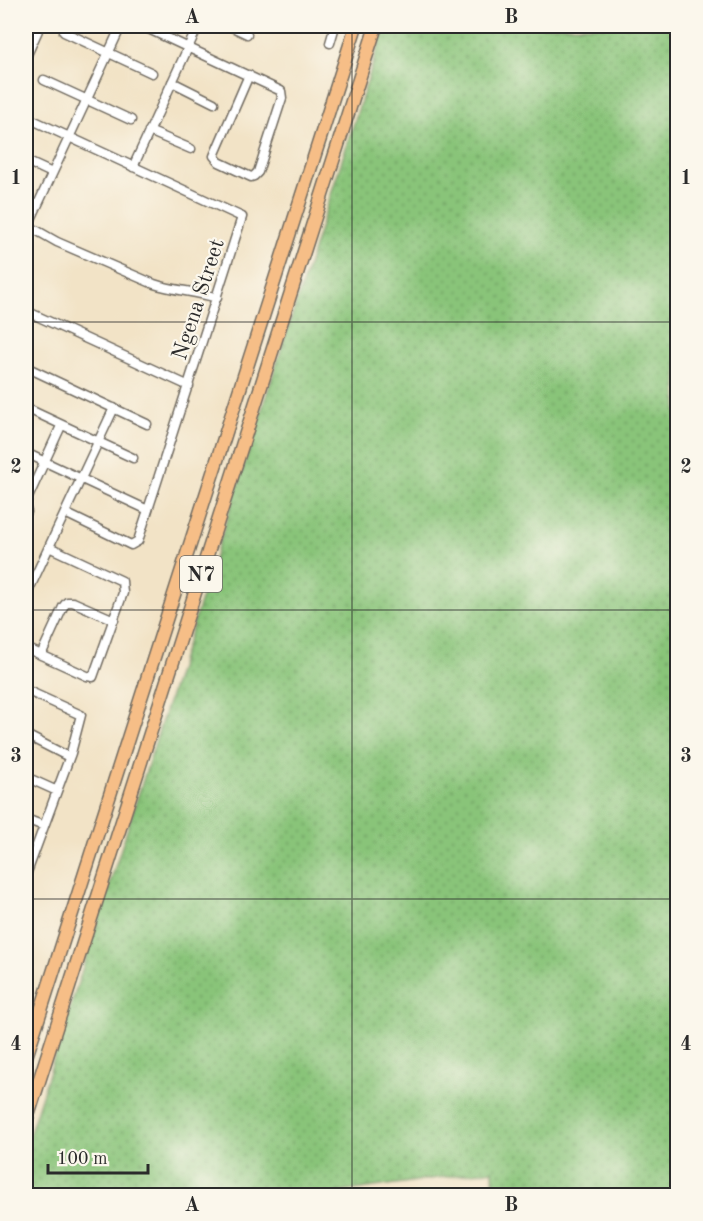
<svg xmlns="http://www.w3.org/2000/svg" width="703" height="1221" viewBox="0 0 703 1221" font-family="'Old Standard TT',serif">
<defs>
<pattern id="grass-dots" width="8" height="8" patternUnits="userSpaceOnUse" patternTransform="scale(1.5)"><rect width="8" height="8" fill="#89c479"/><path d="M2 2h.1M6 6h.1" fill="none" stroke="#709f63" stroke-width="1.8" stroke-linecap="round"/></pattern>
</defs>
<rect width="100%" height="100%" fill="#fbf7ec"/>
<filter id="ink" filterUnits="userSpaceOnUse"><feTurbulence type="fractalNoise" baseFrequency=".0167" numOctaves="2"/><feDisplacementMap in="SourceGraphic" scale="12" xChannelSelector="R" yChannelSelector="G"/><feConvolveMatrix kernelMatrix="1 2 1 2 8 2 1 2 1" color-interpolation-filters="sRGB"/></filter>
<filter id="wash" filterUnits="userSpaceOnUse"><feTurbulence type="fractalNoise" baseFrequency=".008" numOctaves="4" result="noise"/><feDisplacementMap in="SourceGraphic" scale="24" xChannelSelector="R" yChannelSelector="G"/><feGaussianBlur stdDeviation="1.35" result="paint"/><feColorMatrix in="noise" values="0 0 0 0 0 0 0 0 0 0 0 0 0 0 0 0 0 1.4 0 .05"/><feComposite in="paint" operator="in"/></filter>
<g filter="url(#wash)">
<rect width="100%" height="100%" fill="#f2e3c6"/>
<path fill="url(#grass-dots)" stroke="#5a7852" stroke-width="1.5" d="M385,26H677V1195H494L493,1170L347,1191L330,1195L26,1196V1145Z"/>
</g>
<g filter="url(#ink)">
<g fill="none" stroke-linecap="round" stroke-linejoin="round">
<defs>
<path id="minor" d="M30,26L38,30
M142,26L281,91L282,98L258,172L254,176L251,177L219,162L214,156L249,75
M230,26L247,34
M64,32L152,73
M330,43L335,26
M26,57L40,26
M44,80L131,120
M172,82L214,103
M26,117L242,217L138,541L131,545L65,513
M149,131L191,149
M26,161L52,173
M133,167L198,26
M27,225L57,242L154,284C175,291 196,291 217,298
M26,230L121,26
M26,311L189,386
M26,324L31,313
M26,367L147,424
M26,408L133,458
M26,453L148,510
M26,502L61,426
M26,509L27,512
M26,596L114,408
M26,648L87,676L93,677L123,593L122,581L49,547
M41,655L63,607L67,602H73L114,620
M26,690L81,715L71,753L26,875
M26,735L69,757
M26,777L57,791
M26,819L44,826"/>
<path id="highway" d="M26,1057L356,26
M26,1122L376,26"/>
</defs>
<use href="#minor" stroke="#716b61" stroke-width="11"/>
<use href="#highway" stroke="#716b61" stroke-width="15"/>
<use href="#minor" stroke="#fff" stroke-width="8"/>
<use href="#highway" stroke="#f6be87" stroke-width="12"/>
</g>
</g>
<path fill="none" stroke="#2b2b2b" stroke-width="1.5" stroke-opacity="0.55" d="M352,26V1196M26,322H678M26,610H678M26,899H678"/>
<g text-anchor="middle" stroke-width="4.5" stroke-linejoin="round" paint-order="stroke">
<rect fill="#fbf7ec" stroke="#696865" stroke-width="1.5" x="180" y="556" width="42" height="36" rx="4.5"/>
<g font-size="21" font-weight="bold" fill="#2b2b2b">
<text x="201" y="581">N7</text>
</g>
<g font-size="22" fill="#2b2b2b" stroke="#fbf7ec">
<text transform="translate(197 299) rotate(-72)" y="8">Ngena Street</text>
</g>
</g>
<rect width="703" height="1221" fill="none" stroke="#fbf7ec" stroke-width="66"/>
<path d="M48 1164v9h100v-9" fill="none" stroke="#2b2b2b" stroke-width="3"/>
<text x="57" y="1164" font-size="18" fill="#2b2b2b" stroke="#fbf7ec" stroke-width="4.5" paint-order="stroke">100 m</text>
<rect x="33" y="33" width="637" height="1155" fill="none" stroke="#2b2b2b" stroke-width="2"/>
<g font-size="20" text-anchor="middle" font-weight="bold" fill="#2b2b2b">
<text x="192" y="23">A</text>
<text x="511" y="23">B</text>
<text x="16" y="184">1</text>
<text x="686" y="184">1</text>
<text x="16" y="473">2</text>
<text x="686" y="473">2</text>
<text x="16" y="762">3</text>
<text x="686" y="762">3</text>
<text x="16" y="1050">4</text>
<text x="686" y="1050">4</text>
<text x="192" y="1211">A</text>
<text x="511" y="1211">B</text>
</g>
</svg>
